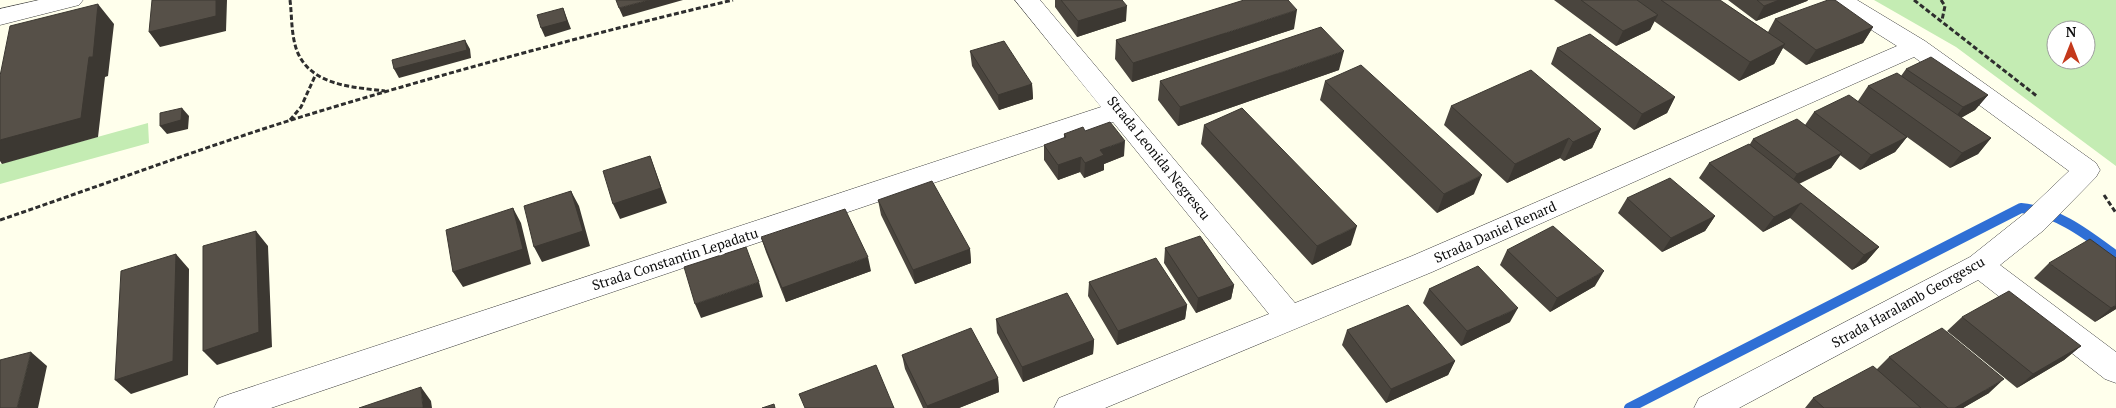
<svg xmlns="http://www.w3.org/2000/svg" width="2116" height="408" viewBox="0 0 2116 408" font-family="'PT Serif',serif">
<rect width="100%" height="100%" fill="#ffffec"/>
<path fill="#c4ecb3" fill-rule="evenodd" d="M1874,0H2116V166L1956,47ZM2056,30H2086V60H2056Z
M148,123L149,143L0,184V164Z"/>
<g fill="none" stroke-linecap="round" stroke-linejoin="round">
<path stroke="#2f6fd5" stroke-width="10" d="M1629,408L2021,208C2059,212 2086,234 2116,256"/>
<defs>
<path id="street" d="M39,0H83L79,5L0,25V9Z
M1015,0H1040L1295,303L1412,256L1897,46L1832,5L1828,0H1857L1925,41L2096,163L2100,170L2096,177L2044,230L2000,265L2116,352V383L2105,379L1978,280L1739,408H1694L1699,398L1970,257L2024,214L2069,171L1914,57L1432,272L1105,408H1054L1059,398L1269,314L1113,122L271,408H214L219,398L230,394L1101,107Z"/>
</defs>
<use href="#street" stroke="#3f3f3f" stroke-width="1"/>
<path stroke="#2e2e2e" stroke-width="3" stroke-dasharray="5 2.5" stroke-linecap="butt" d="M290,0C292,16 291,35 297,51C311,86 353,87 385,91
M1914,0L2038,97
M1941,0L1945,6L1942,20
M290,120L301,107L315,76
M2104,195L2116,213
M0,220C97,187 193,151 291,120C437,75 585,35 733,0"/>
<use href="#street" fill="#fff" fill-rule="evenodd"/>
</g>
<path fill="#4a453e" d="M1055,0H1122L1126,21L1077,37L1055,7Z
M1554,0H1719L1768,32L1775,19L1873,27L1863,43L1806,65L1783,48L1774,64L1739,81L1654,21L1650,30L1616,46Z
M1728,0H1808L1807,1L1756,21Z
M1294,29L1132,82L1115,59L1116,40Z
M1557,48L1675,97L1667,113L1634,130L1551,64Z
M970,51L1032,84L1033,99L999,110L972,66Z
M1906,69L1988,95L1975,110L1961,118L1991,138L1978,154L1950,168L1907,137L1895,152L1860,170L1840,155L1831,168L1799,184L1879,247L1866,262L1852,270L1790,218L1763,232L1699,178L1709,163L1750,144L1753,139L1805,125L1814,112L1858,101L1868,86L1901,76Z
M1339,70L1178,126L1158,100L1160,81Z
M1325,81L1474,194L1437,213L1320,100Z
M1451,106L1601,129L1592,148L1564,161L1560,158L1507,183L1444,125Z
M1204,125L1351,245L1312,265L1201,144Z
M1085,131L1124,156L1104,164V170L1084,178L1080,172L1058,180L1044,160V145L1064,138V134Z
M1627,198L1715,216L1705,231L1662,252L1618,213Z
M878,200L970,249L971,263L915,284L881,215Z
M761,237L871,271L786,302L766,252Z
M1165,248L1234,285L1231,299L1196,313L1164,263Z
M1507,250L1595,286L1550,312L1500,265Z
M2049,263L2116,309L2095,322L2034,278Z
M1089,282L1187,305L1185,319L1117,345L1088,296Z
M1429,289L1510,322L1461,346L1423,303Z
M1962,317L2081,346L2064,360L2017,388L1947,331Z
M996,319L1094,340L1093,354L1023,382L997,333Z
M1347,330L1455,361L1448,375L1386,403L1342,345Z
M902,355L998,378L999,392L959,408H923L905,369Z
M1889,357L1989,393L1963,408H1805L1813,398L1877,369Z"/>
<path fill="#3c3832" d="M216,0H227L226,31L160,47L149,32Z
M649,0H683L623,17L619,8Z
M1779,0H1808L1807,1L1756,21L1764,6Z
M98,4L114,24L108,76L105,77L98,137L2,164L0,161V140L89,57Z
M1127,6L1126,21L1077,37L1078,21Z
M563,8L571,29L545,37L541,28Z
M1297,10L1294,29L1132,82L1133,63Z
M1658,15L1650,30L1616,46L1623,31Z
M1873,27L1863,43L1806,65L1816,50Z
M465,40L470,49L471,58L399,78L394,69Z
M1785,44L1774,64L1739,81L1750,62Z
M1344,51L1339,70L1178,126L1180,107Z
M1032,84L1033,99L999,110L998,95Z
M1988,95L1975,110L1951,123L1963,107Z
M1675,97L1667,113L1634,130L1642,114Z
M182,108L189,116L188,129L167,134L160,126Z
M1601,129L1592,148L1564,161L1573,142Z
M1907,137L1895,152L1860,170L1871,155Z
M1569,138L1560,158L1507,183L1515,164Z
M1991,138L1978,154L1950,168L1962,153Z
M1125,141L1124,156L1104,164V170L1084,178L1085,163L1100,150Z
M1842,153L1831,168L1787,189L1797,174Z
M650,156L667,203L620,219L613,204Z
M1081,157L1080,172L1058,180V165Z
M1482,175L1474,194L1437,213L1444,194Z
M571,191L579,206L590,246L542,262L534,247Z
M1801,203L1790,218L1763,232L1774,217Z
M513,208L521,223L531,264L463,287L453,272Z
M1715,216L1705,231L1662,252L1671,238Z
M1357,226L1351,245L1312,265L1317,246Z
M256,231L268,246L272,347L217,365L203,351Z
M1879,247L1866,262L1852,270L1864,255Z
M970,249L971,263L915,284L913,270Z
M176,254L189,269L188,375L131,394L115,380Z
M868,257L871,271L786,302L782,288Z
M1604,271L1595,286L1550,312L1557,298Z
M759,282L763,297L701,318L695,304Z
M1234,285L1231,299L1196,313L1198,298Z
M1187,305L1185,319L1117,345L1118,331Z
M2116,305V309L2095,322L2111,308Z
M1518,308L1510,322L1461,346L1467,331Z
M1094,340L1093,354L1023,382L1022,367Z
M2081,346L2064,360L2017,388L2033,374Z
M31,352L47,366L38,408H17Z
M1455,361L1448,375L1386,403L1391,389Z
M998,378L999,392L959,408H927V406Z
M2004,379L1989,393L1963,408H1955Z
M421,387L431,401L432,408H423Z"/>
<path fill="#565048" stroke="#3c3832" d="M152,0H216V16L149,32Z
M616,0H649L619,8Z
M1061,0H1122L1127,6L1078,21Z
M1244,0H1288L1297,10L1133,63L1116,40Z
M1581,0H1637L1658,15L1623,31Z
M1661,0H1720L1785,44L1750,62Z
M1757,0H1779L1764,6Z
M1828,0H1835L1873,27L1816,50L1775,19Z
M98,4L93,57H89L81,118L0,140V76L10,26Z
M563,8L567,21L541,28L537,15Z
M1321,27L1344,51L1180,107L1160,81Z
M1590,34L1675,97L1642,114L1557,48Z
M465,40L467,50L394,69L392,60Z
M1004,41L1032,84L998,95L970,51Z
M1931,57L1988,95L1963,107L1906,69Z
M1361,65L1482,175L1444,194L1325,81Z
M1531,70L1601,129L1573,142L1569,138L1515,164L1451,106Z
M1897,73L1991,138L1962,153L1868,86Z
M1849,95L1907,137L1871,155L1814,112Z
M182,108L181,120L160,126V113Z
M1242,108L1357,226L1317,246L1204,125Z
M1797,119L1842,153L1797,174L1753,139Z
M1110,122L1125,141L1100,150L1104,155L1085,163L1081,157L1058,165L1044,145L1066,137L1064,134L1083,127L1085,131Z
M1749,144L1879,247L1864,255L1801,203L1774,217L1709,163Z
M650,156L661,188L613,204L603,171Z
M1670,178L1715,216L1671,238L1627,198Z
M932,181L970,249L913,270L878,200Z
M571,191L583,231L534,247L524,206Z
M513,208L523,249L453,272L446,230Z
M845,209L868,257L782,288L761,237Z
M1553,226L1604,271L1557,298L1507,250Z
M256,231L259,332L203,351V246Z
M1200,236L1234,285L1198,298L1165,248Z
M2090,239L2116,258V305L2111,308L2049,263Z
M746,247L759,282L695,304L684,267Z
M176,254L173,361L115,380L121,271Z
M1156,258L1187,305L1118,331L1089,282Z
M1478,266L1518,308L1467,331L1429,289Z
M2009,291L2081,346L2033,374L1962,317Z
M1067,293L1094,340L1022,367L996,319Z
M1408,305L1455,361L1391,389L1347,330Z
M971,328L998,378L927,406L902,355Z
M1942,328L2004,379L1955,408H1948L1889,357Z
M31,352L17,408H0V360Z
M876,365L894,408H805L799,394Z
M1873,366L1921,408H1824L1813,398Z
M421,387L423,408H359Z
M774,404L775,408H762Z"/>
<g text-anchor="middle" stroke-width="5" stroke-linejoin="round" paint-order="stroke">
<g font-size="14" fill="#0c0c0c" stroke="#fff">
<text transform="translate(1159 158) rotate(51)" y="5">Strada Leonida Negrescu</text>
<text transform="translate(1495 232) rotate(-24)" y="5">Strada Daniel Renard</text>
<text transform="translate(675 259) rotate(-18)" y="5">Strada Constantin Lepadatu</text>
<text transform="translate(1908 302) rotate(-29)" y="5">Strada Haralamb Georgescu</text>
</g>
</g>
<g transform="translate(2071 45)"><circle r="24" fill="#ffffff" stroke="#9e9e9e"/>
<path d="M0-4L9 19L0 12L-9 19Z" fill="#c4391c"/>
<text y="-8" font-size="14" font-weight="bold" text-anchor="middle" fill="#0c0c0c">N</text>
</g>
</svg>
